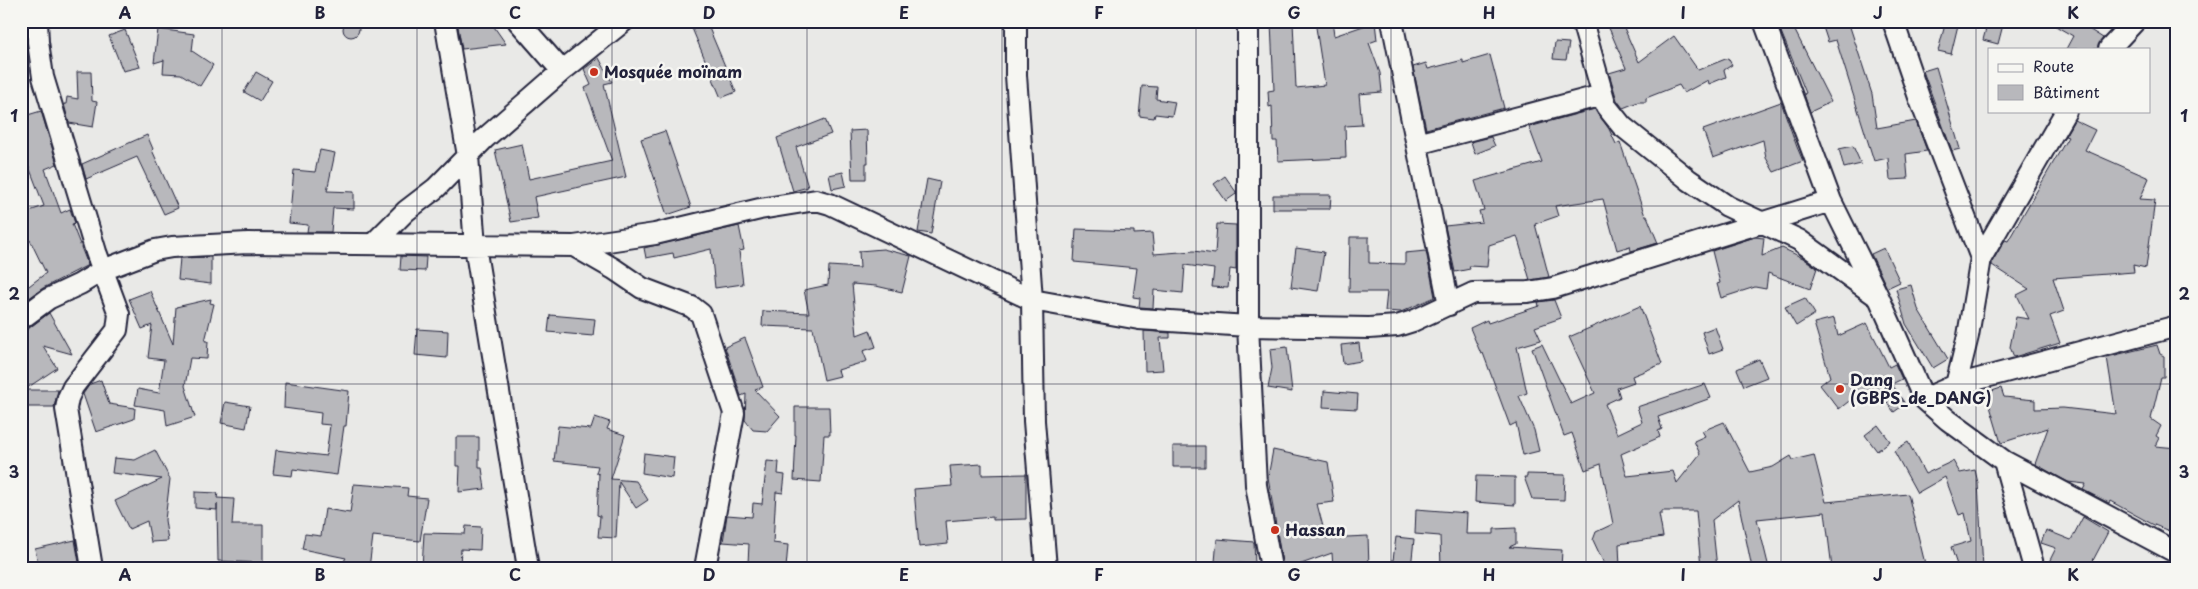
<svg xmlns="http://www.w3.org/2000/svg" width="2198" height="589" viewBox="0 0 2198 589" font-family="'Playpen Sans',sans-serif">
<rect width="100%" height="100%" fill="#e9e9e7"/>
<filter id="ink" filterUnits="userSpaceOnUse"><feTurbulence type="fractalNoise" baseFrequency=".02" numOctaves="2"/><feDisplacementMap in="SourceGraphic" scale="10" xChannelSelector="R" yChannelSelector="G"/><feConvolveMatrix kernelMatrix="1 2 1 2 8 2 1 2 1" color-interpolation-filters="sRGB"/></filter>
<g filter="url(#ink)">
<path fill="#b8b8bc" stroke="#22223b" d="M343 29a8 8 0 1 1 16 0a8 8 0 1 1-16 0Z
M457,21H490L506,44L462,49Z
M689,21H706L736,92L721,98Z
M1315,21H1332L1334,36L1375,22L1377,40L1369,43L1380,73L1382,92L1359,94L1362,125L1345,126L1346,158L1278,161L1277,141H1273L1272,106L1269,107L1268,91L1274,90L1271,23L1293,22L1296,88L1325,85Z
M1606,21H1621L1639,62L1674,36L1698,70L1728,58L1732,65L1724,70L1726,77L1709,84L1708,80L1684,93L1679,85L1646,98V102H1638L1623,108L1617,100L1609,73L1626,68Z
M1790,21L1831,102L1810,112L1804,94L1806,93L1779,27Z
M1821,21H1848L1872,94L1877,128L1916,121L1927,151L1906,154L1908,179L1890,180L1888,158L1874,161L1836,40L1828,42Z
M1946,21H1959L1951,54L1938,51Z
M1988,21H2004L1998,44L1983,40Z
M2047,21H2076L2103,38L2097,49H2066L2073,36Z
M158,29L194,34L192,51L213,65L200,86L181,74L163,73L164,60L154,63Z
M125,30L140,67L123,71L109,36Z
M1555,42L1569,43L1566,60L1553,59Z
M1490,55L1504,108L1426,129L1413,67L1426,63L1428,69L1463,60V63Z
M599,58L612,82L604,84L626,177L534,197L538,218L511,222L495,150L522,144L529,179L612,161L585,88L591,85L584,69Z
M1936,67L1960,149L1952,151L1923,71Z
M77,72H91L92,101L97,102L93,127L69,123L64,104H66L67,97L78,99Z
M256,72L272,81L260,101L244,92Z
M1142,86L1157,87L1156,99L1175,102L1172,116L1155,114L1154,118L1139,116Z
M1781,102L1797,147L1803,161L1774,172L1766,158L1763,140L1713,158L1703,130Z
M1595,109L1609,129L1616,144L1620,142L1645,216H1647L1658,243L1631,251L1630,246L1617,250L1603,199L1555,206L1558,216L1535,224L1549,277L1530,280L1517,236L1489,245L1487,267L1469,266L1470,269L1455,272L1445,226L1482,222L1479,211L1484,210L1475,181L1542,162L1529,127Z
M41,111L57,164L45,169L61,213L70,209L75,223L72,224L88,265L43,288L21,304V292L46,273L30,240L21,244V214L44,206L21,146V117Z
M825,119L831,134L796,147L808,187L793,191L777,138Z
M2074,120L2095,130L2085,150L2149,178L2140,199L2155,200L2146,268L2133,265L2134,272L2053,278L2064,311L2050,316L2060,343L2014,357L2010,347L2016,317L2029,319L2017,295L2029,289L1992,265V262L2005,240L2008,241L2068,137L2065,136Z
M867,130L868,163H866V179H852L850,131Z
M665,131L691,207L667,215L641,139Z
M147,135L153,149L152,150L178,208L164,214L137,157L86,179L82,164Z
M1491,137L1495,146L1475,154L1471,142Z
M1853,146L1861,164L1844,168L1839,149Z
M320,150L335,153L327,191L354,192V209L333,208L331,232H307L308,225L289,223L294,170L315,172Z
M843,172L846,186L832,189L829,175Z
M1225,176L1236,192V194L1226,201L1214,184Z
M927,179L940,182L931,234L918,232Z
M1273,195H1331L1330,209H1273Z
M1217,224L1236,225V270L1230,269L1228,288L1212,287L1214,269L1185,265L1183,293L1154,290L1153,308L1140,307H1139L1140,298L1133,297L1137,268L1074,262L1076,229L1134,231V234L1152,233L1154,254L1194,251L1215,254Z
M739,226L744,250L739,251L743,284L715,288L711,249L674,258L673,253L646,258L644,248Z
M1350,237H1369V263L1405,264V253L1426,251L1435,297L1401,312L1385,311L1387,292H1349Z
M1755,237L1764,238L1762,256L1782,248L1803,258L1817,268L1810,289L1768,273L1766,289L1755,287L1721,298L1717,284L1720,283L1712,251Z
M1296,248L1324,252L1318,291L1291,287Z
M1884,248L1900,282L1887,288L1871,254Z
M883,249L911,256L902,292L876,286L852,284L857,335L870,330L876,347L863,351L867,361L838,370L840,376L824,380L813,328L762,326L763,311L809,313L804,290L828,285L829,266L860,268L859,251Z
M401,256L426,257L425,271L400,270Z
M211,257V284L178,280L180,258Z
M1911,285L1918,309L1948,359L1933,368L1906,324L1896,289Z
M150,291L173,344L176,307L211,299L210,303L214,304L205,341H208L207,359L190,358L185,386L195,417L167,426L165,410L135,405L138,389L159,393L164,360L148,358L152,325L142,329L129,299Z
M1805,298L1815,314L1796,326L1785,307Z
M1554,300L1561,318L1535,327L1541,340L1517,347L1527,393L1519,396L1534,430L1539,451L1523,455L1516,423L1510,426L1483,353L1481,354L1470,328L1487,320L1488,323L1539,306L1538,302Z
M1640,306L1662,364L1632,376L1634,382L1617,388L1620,397L1605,404L1617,434L1642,422L1637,407L1705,384L1711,398L1658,417L1662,429L1658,431L1660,437L1621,454L1627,476L1673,471L1677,483L1700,454L1694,441L1705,436L1702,431L1724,422L1750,472L1773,467L1791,456L1793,460L1814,455L1826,502L1908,494L1926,568H1832L1825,512L1757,519L1769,568H1752L1738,500L1712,520L1717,568H1701L1696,511H1662V514H1659L1663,537L1619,544L1620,568H1606L1593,540L1596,532L1613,524L1601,464L1585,470L1572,433L1564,436L1532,348L1542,344L1571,404L1595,393L1569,337Z
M49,313L72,354L43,346L57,368L24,390H58L54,407H25L21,364V331L28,329Z
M550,315L595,319L593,336L548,332Z
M1834,318L1838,336L1867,323L1889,367L1895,364L1902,379L1892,384L1905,404L1894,412L1878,391L1866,398L1862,391L1839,409L1820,385L1830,377L1814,323Z
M1715,327L1723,349L1709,354L1702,332Z
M417,329L448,331L447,358L415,355Z
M1144,331L1170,333V338H1160L1163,370L1145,371Z
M745,338L763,387L755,390L780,416L767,431L753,430L745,420L746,394L741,396L725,347Z
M1359,343L1361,361L1343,364L1341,345Z
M2157,345L2160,354L2164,356V377H2161L2151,419L2161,426L2156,436L2159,438L2155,446L2177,448V476L2169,531L2152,524L2110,501L2109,503L2083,490L2086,484L2068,482L2035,464L2048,428L2001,443L1986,393L2001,388L2004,397L2035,400V409L2063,408L2116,414L2107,357Z
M1287,347L1292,392L1268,388L1272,368L1270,349Z
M1759,359L1767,377L1744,386L1737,369Z
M101,380L109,404L135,408L134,419L96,432L83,394L90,384Z
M285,382L349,391L346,426H344L337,475L293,469L292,476L273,474L276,450L326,456L330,425L320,424L321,413L284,408Z
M1324,391L1358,394L1357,409L1323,407Z
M225,402L250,406L246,428L221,423Z
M795,407H829L830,435H824L821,482L794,480L796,435H795Z
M595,417L610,422L607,429L625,435L611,479L636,481L648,500L636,508L619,482L616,538L598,537L600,516L597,515L599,474L596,473L598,466L554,461L558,426L591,429Z
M1878,425L1890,441L1877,451L1865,435Z
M456,437H479V468H482L485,489L459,492L460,466H456Z
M1908,442L1925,474L1953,461L1960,473L1975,470L1978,483L1983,568H1958L1951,547L1971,541L1965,513L1959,515L1945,477L1917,493L1894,451Z
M1173,446H1205V467H1173Z
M155,450L170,479L165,520L168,541L151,542L147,521L129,529L115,501L162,479L112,473L114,458L135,460Z
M1273,450L1328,462L1334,502L1317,504L1326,538L1368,536L1369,568H1333L1332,553L1290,568H1283L1268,477Z
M644,453L674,457L672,478L642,473Z
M767,461L779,462L778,474L785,475L783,493L776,492L773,543L788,545L786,568H760V564L748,563L749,544L723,542L727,515L752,517L753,503L762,504Z
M982,464V475L1026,474V519L993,520V517L946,521L948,544L919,547L914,489L952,486L950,466Z
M1527,474L1565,475L1564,500L1532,499L1524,477H1527Z
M1476,476L1515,477V505L1475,502Z
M354,484L408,488L407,496L427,498L420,541L373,536L369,568H339L346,558L302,549L305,534L321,536L325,509L350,513Z
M195,492L218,493L217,498L234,499L232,525H263V563L218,561L217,504V510L195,508Z
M1416,509L1467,513L1466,534H1494V529L1516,528V544L1509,547L1562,550L1561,568H1441L1440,536L1415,534Z
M2083,517L2108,532L2089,568H2046L2056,548L2041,543L2046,530L2071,540Z
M466,526L481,527L480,550L461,549L460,566L458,568H422L424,533L465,534Z
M1396,537L1414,539L1411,568H1392Z
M1217,539L1254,542L1255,564L1215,562Z
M75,540L80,568H39L35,549Z"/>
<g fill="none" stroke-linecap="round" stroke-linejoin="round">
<defs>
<path id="minor" d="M37,21L38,42L43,77L96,252L119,314L117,330L73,387L68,398L66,409L92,568
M445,21L468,156L475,246L528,568
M518,21L562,71
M1016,21V75L1032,300L1034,421L1046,568
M1248,21V326L1256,485L1271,568
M1392,21L1449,305
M1582,21L1606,106L1622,126L1689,180L1727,206L1799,240L1875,295
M1764,21L1831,201L1879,298L1924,399L1948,420L2004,461L2177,553
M1893,21L1920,100L1981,258
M2109,49L2135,21
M1417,144L1602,95
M373,244L406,211L436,188L484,139L562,71L624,21
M574,246L614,269L642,288L692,307L701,314L734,413L705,568
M21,319L48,299L80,284L103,270L155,250L172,247L248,243L574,246L655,234L760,209L816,200L830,204L1032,300L1139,319L1248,326L1369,328L1397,326L1413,321L1473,293L1528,292L1553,288L1831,201
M1956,385L1968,336L1981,258L2066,111
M1924,399L1956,385L2177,326
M2004,461L2034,568"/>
</defs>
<use href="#minor" stroke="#22223b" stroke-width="24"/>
<use href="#minor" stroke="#f6f6f2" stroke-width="20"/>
</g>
</g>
<path fill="none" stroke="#22223b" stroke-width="1" stroke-opacity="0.55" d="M222,21V568M417,21V568M612,21V568M807,21V568M1002,21V568M1196,21V568M1391,21V568M1586,21V568M1781,21V568M1976,21V568M21,206H2177M21,384H2177"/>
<g fill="#c8321e" stroke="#f6f6f2" stroke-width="2">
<circle cx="594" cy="72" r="5"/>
<circle cx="1840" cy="389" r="5"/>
<circle cx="1275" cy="530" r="5"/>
</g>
<g text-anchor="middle" stroke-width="5" stroke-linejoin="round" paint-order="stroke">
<g font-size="16" font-weight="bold" fill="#22223b" stroke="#f6f6f2" text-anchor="start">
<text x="604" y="78">Mosquée moïnam</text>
<text x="1850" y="386">Dang<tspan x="1850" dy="18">(GBPS_de_DANG)</tspan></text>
<text x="1285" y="536">Hassan</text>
</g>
</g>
<rect width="2198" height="589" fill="none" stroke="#f6f6f2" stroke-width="55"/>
<rect x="1988" y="48" width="162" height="65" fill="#f6f6f2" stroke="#a1a1a9"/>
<rect x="1998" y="64" width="25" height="8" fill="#f6f6f2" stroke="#a1a1a9"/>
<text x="2033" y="72" font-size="15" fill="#22223b">Route</text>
<rect x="1998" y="85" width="25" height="15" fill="#b8b8bc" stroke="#a1a1a9"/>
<text x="2033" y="98" font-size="15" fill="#22223b">Bâtiment</text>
<rect x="28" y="28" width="2142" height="534" fill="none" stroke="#22223b" stroke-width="2"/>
<g font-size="16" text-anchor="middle" font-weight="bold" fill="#22223b">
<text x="125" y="19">A</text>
<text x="320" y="19">B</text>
<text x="515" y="19">C</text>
<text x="709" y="19">D</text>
<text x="904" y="19">E</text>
<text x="1099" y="19">F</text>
<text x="1294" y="19">G</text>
<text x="1489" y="19">H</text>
<text x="1683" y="19">I</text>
<text x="1878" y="19">J</text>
<text x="2073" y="19">K</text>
<text x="14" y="122">1</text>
<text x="2184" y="122">1</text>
<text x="14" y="300">2</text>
<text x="2184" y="300">2</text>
<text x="14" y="478">3</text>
<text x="2184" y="478">3</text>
<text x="125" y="581">A</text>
<text x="320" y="581">B</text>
<text x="515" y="581">C</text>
<text x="709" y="581">D</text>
<text x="904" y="581">E</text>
<text x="1099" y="581">F</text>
<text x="1294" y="581">G</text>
<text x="1489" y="581">H</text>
<text x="1683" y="581">I</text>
<text x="1878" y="581">J</text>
<text x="2073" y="581">K</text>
</g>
</svg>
